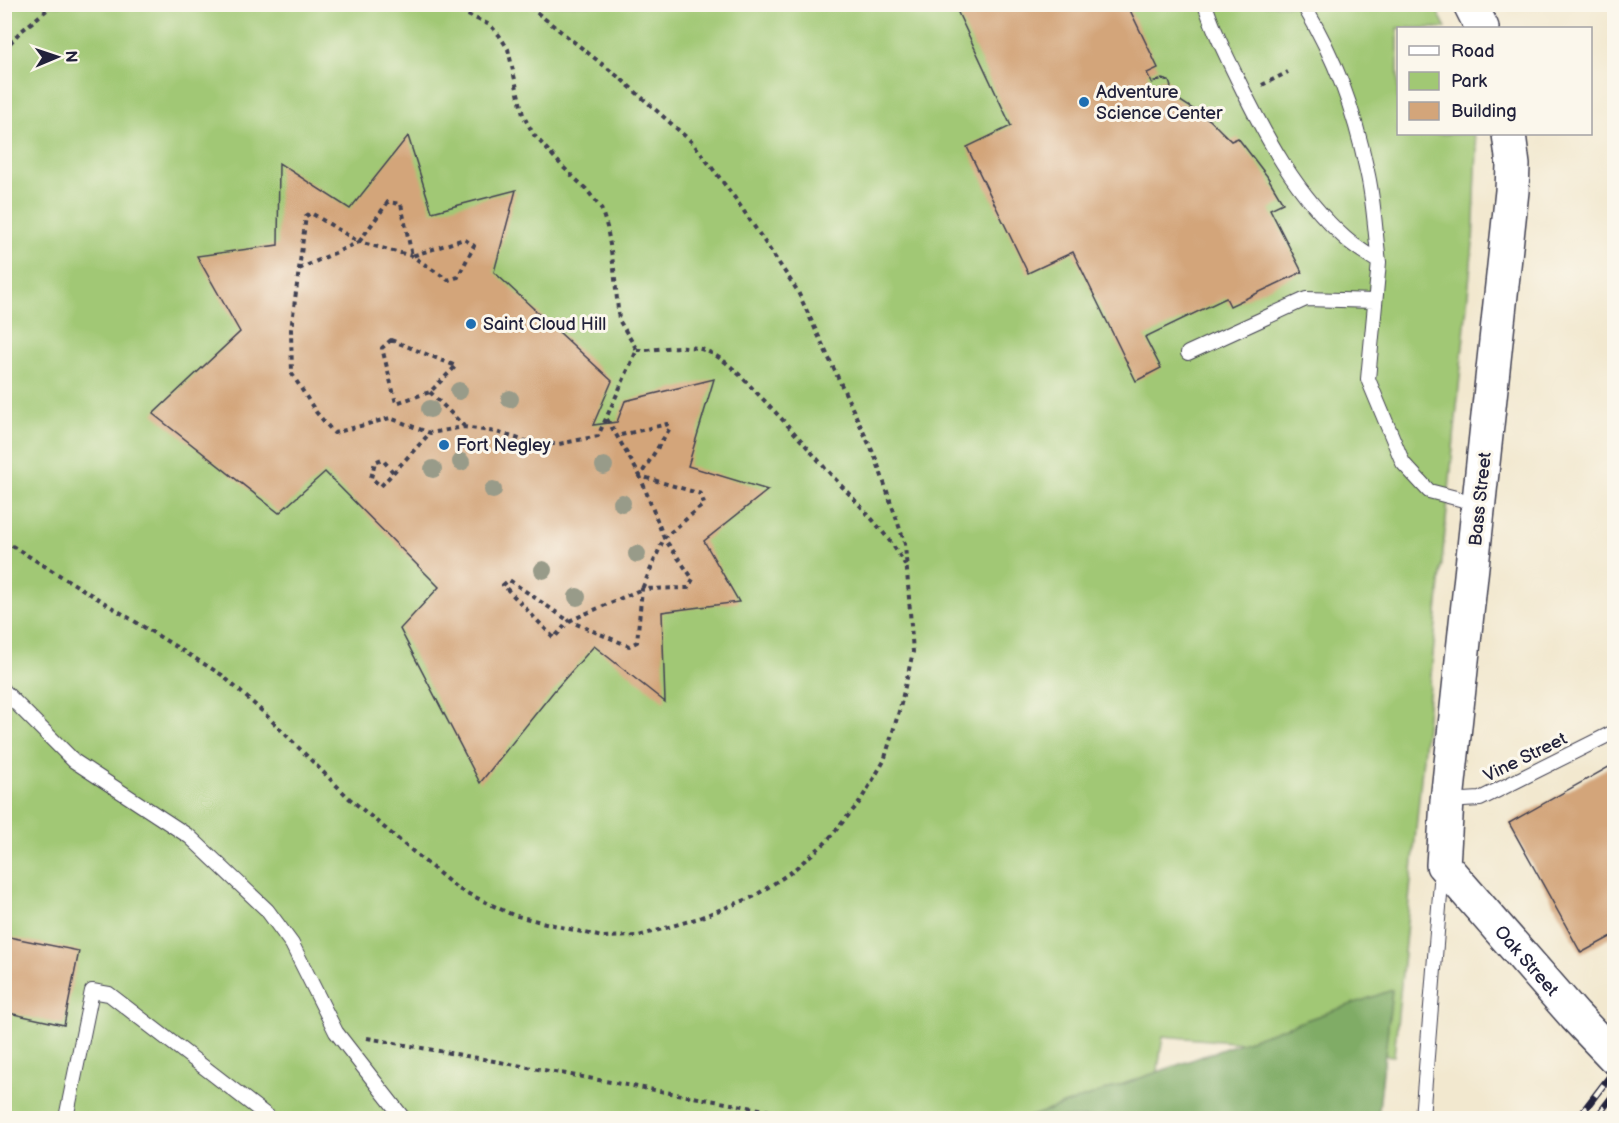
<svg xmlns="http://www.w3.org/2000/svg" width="1619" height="1123" viewBox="0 0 1619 1123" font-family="'Balsamiq Sans',sans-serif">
<rect width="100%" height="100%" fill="#fbf7ec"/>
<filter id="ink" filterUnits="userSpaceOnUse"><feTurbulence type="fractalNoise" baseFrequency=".0167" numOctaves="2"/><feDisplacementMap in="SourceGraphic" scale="12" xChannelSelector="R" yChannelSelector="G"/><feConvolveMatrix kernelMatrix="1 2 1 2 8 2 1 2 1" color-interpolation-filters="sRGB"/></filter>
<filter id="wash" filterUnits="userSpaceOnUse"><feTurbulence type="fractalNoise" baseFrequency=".008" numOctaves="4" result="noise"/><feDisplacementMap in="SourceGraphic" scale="24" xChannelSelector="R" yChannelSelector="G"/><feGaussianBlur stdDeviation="1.35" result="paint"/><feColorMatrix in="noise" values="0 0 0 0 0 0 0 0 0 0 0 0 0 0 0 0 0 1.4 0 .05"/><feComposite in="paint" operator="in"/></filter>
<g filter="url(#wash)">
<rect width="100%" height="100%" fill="#f2e8cf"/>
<path fill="#a1c874" stroke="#627558" stroke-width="1.5" d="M5,5H1434L1446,28H1398V134H1474L1477,149L1473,243L1394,1056L1163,1036L1151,1118H5Z"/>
<path fill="#80ac66" stroke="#516750" stroke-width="1.5" d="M1392,990L1378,1118H1028L1029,1117Z"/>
<g id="blocks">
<path fill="#d3a57a" d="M954,4H1127L1158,68L1147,73L1152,83L1162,79L1169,81L1171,87L1168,93L1210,120L1231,141L1238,138L1267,176L1283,203L1270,209L1302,272L1230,306L1226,298L1145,337L1161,368L1136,381L1073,252L1028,273L967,147L1011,126Z
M408,136L432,212L516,190L494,272L612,381L593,425L617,422L625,401L714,379L688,466L768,490L704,541L739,602L662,612L665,702L594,646L554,691L480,783L400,629L439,587L325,472L279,513L153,414L240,332L197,256L278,245L279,163L350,209Z
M1614,764V935L1581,953L1509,823Z
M4,936L79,951L64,1025L4,1012Z"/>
</g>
</g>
<g filter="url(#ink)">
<use href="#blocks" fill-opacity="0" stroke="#414051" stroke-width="1.5"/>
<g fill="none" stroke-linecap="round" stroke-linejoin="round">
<defs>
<path id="service" d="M1205,4C1213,30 1226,55 1238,80C1266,138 1296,194 1345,238C1355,247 1367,254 1379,262L1368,379L1403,463L1429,491L1479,504
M1303,4C1336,60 1354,109 1367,171C1374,200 1375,232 1379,262
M1188,353L1306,299L1375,301
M4,691L74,761L190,837L267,910L292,944L336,1032L403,1118
M1447,801L1480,799L1614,732
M66,1118L92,991L109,994L270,1118
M1422,1118L1442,870"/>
<g id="tertiary">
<path d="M1470,4L1482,28"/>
<path id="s1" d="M1509,134L1513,165L1512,191L1447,801L1443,865L1575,1016L1614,1057"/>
</g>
</defs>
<use href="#service" stroke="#414051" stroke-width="16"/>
<use href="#tertiary" stroke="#414051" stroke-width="36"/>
<path stroke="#414051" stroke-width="4" stroke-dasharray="4.5 4.5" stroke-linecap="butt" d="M443,4L490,25L499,35L508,49L523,115L534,135L563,167L586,189L601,208L607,227L614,269L619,320L637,350
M4,50L19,33L54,4
M1262,85L1288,72
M299,269L359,242L412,256L448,280L458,277L474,246L464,239L412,256L401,204L388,202L359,242L311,213L306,216L291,330L292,374L316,412L334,433L390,418L430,433L464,427L496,432L536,444H559L598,436L637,350
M391,340L456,366L430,392L396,403L382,348Z
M637,350C663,351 688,340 713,354C729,363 742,377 754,390C779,415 802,441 825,468C853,499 886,530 906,566
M430,392L464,426
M607,419L640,476L701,494L704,504L664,538L693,579L688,588L642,589L637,642L629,646L569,621L554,638L503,585L509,580L569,621L642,589L664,538L640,476L670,428L667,424L617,436
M393,472L382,459L375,462L371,478L381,486L430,433
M4,541L222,675L263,712L350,799L458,889L513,915L602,937L639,936L699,918L753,897L790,873L825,843L859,803L884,761L900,708L913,652L905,544L876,459L797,290L735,198L693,143L621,79L526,4
M367,1038L809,1118
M956,1118H960"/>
<use href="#service" stroke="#fff" stroke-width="14"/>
<use href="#tertiary" stroke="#fff" stroke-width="33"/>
<defs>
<path id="rail" d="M1578,1118L1614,1071
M1596,1118L1614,1094"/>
</defs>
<use href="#rail" stroke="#22223b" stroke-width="7"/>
<use href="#rail" stroke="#fbf7ec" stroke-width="4.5" stroke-dasharray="14" stroke-linecap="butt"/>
</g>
<g fill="#989b89">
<circle cx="459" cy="391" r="9"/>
<circle cx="510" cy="399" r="9"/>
<circle cx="430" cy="409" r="9"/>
<circle cx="461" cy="462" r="9"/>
<circle cx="604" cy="466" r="9"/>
<circle cx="433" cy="469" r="9"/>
<circle cx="493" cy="490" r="9"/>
<circle cx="622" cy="503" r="9"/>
<circle cx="637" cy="554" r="9"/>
<circle cx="543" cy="570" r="9"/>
<circle cx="577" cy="597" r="9"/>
</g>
</g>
<g fill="#1f6fb2" stroke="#fbf7ec" stroke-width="2">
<circle cx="1084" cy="102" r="6"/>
<circle cx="471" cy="324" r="6"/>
<circle cx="444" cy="445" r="6"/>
</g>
<g text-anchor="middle" stroke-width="6" stroke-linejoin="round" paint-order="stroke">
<g font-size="18" fill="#22223b" stroke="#fbf7ec" text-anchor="start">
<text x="1096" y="98">Adventure<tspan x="1096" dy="21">Science Center</tspan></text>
<text x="483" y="330">Saint Cloud Hill</text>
<text x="456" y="451">Fort Negley</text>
</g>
<g font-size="18" fill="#22223b" stroke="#fbf7ec">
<text transform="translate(1480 499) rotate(-84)" y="6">Bass Street</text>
<text transform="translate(1525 757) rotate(-26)" y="6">Vine Street</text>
<text dy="6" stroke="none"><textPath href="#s1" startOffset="862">Oak Street</textPath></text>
</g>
</g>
<rect width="1619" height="1123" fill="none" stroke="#fbf7ec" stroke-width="24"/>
<rect x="1397" y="27" width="195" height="108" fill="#fbf7ec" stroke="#a4a2a5" stroke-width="1.5"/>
<rect x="1409" y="46" width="30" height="9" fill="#ffffff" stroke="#a4a2a5" stroke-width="1.5"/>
<text x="1451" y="57" font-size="18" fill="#22223b">Road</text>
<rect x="1409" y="72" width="30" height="18" fill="#a1c874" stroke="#a4a2a5" stroke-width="1.5"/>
<text x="1451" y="87" font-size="18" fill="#22223b">Park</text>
<rect x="1409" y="102" width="30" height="18" fill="#d3a57a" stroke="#a4a2a5" stroke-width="1.5"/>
<text x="1451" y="117" font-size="18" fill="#22223b">Building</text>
<g transform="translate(57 57) rotate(88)" stroke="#fbf7ec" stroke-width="4.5" paint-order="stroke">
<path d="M0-4.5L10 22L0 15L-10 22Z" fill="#22223b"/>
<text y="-9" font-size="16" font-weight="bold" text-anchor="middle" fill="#22223b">N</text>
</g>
</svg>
